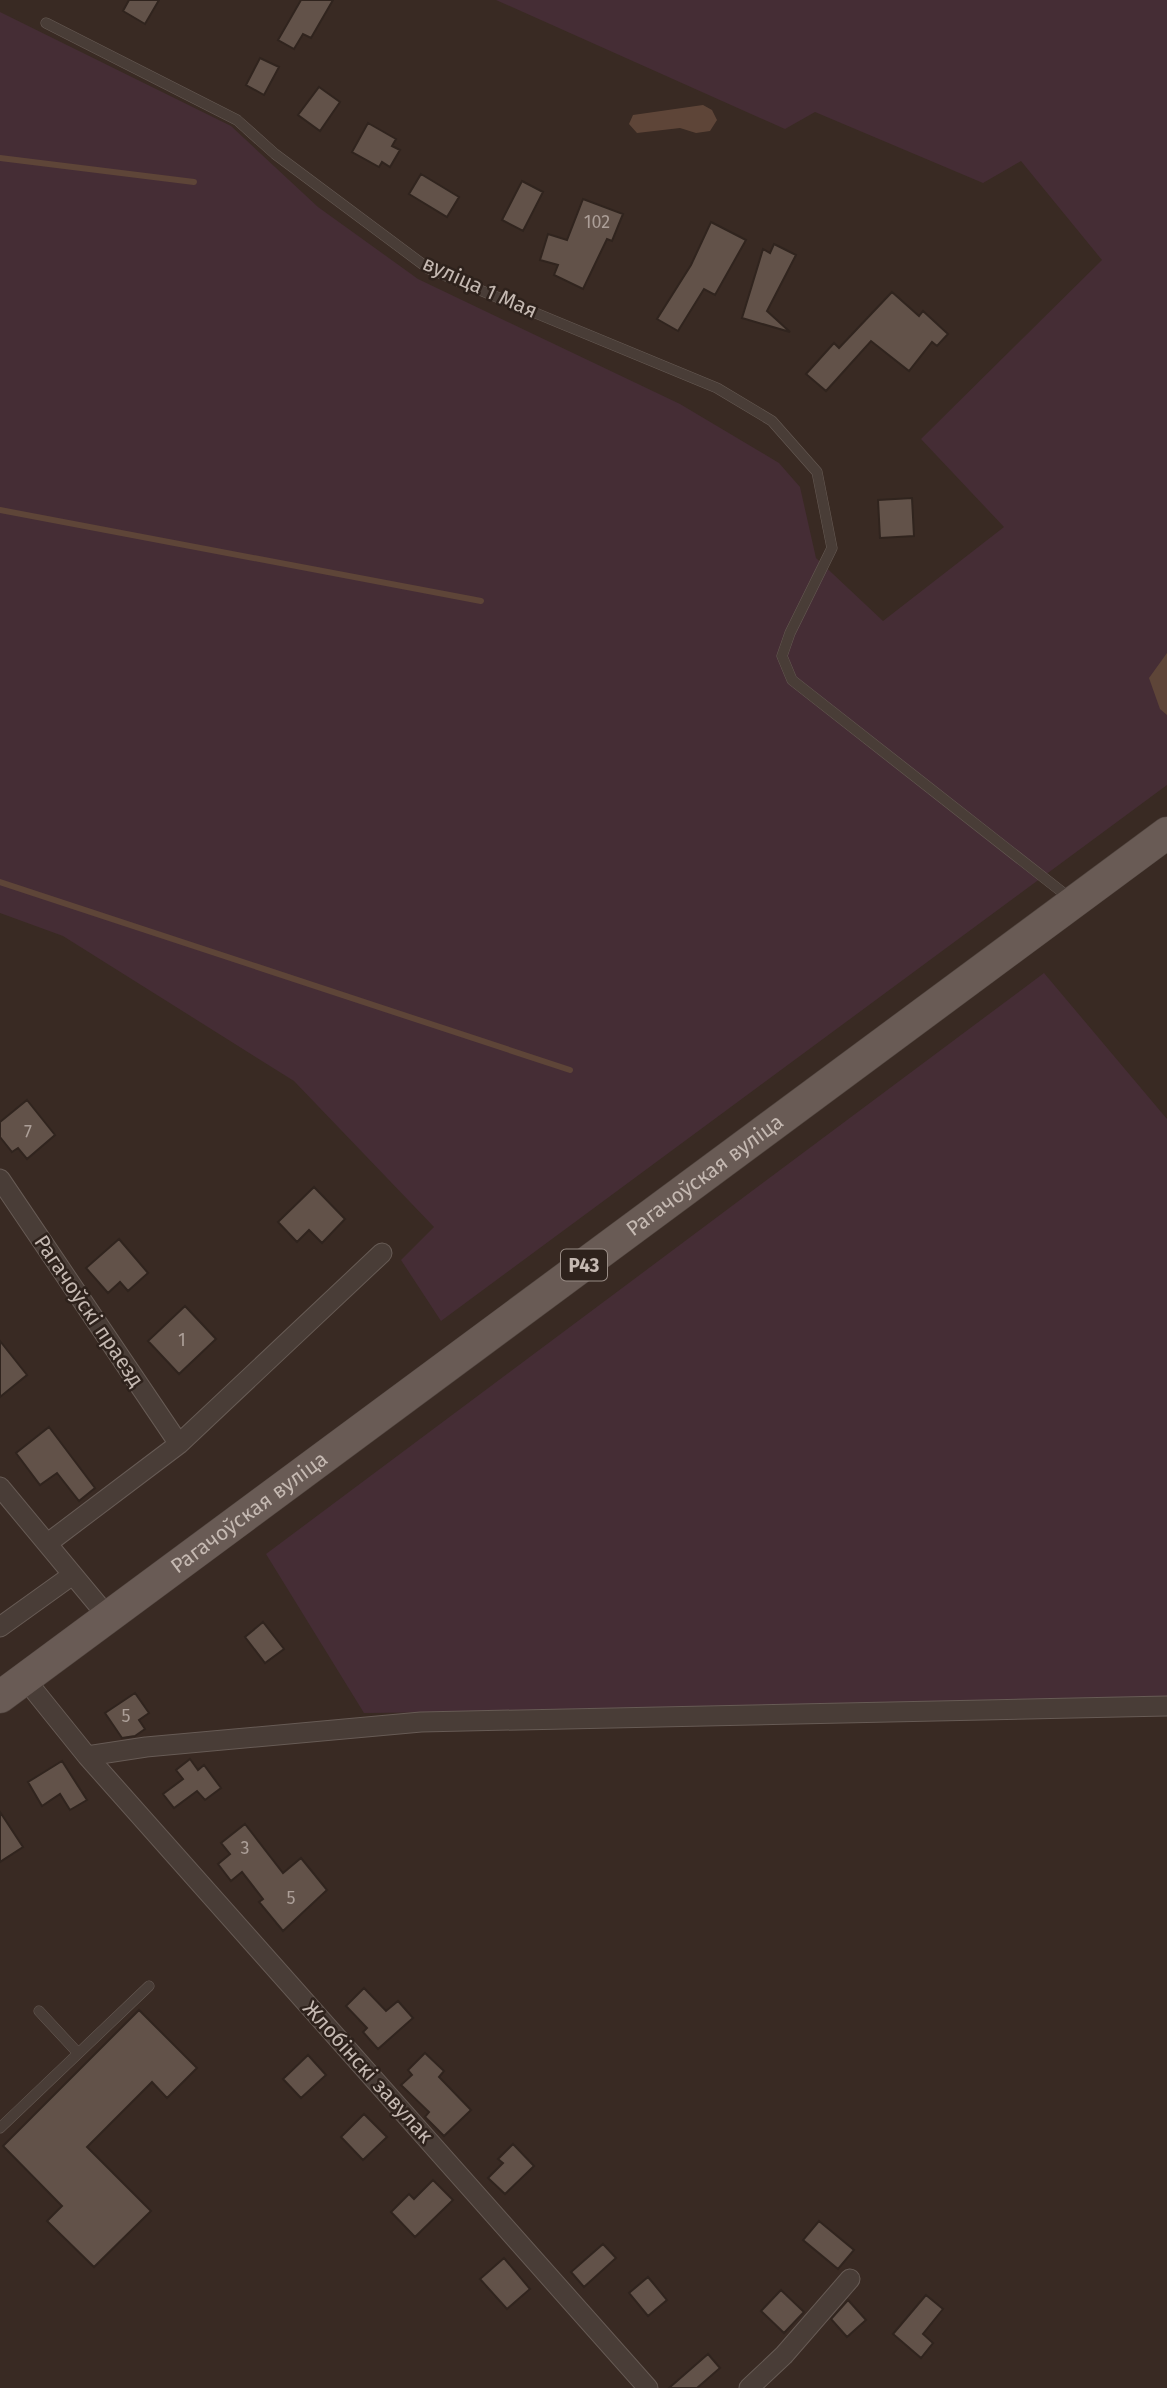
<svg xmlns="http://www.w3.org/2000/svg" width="1167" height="2388" viewBox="0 0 1167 2388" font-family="'Fira Sans',sans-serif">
<rect width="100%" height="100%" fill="#392a23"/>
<path fill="#452d35" d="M496,0H1167V785L441,1321L401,1260L434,1227L294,1081L63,936L0,913V12L231,126L318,207L418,279L680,404L779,463L800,487L816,558L883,621L1004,527L921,439L1102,260L1021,161L983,183L815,112L785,129Z
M1044,973L1167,1119V1705L364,1713L266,1554Z"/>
<path fill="#5e4538" d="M703,105L712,110L717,120L710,131L696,133L680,128L637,133L629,124L633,115Z
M1167,653V715L1160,709L1149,678Z"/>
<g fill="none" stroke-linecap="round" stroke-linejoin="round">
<path stroke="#5e4538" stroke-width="6" d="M0,158L194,182
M0,510L481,601
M0,882L570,1070"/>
</g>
<path fill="#625249" stroke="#30241e" stroke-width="2" d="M129,0H159L145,24L123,11Z
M301,0H333L311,38L303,34L294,49L278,40Z
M260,58L279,67L264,95L246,85Z
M319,87L340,102L320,131L298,115Z
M368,123L396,139L392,146L400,150L390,167L382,162L379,167L352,152Z
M421,174L459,197L447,217L409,194Z
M522,181L543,192L523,231L502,220Z
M583,199L623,214L612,241L607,239L583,289L554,275L558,265L540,260L548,234L567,240Z
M711,222L746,240L715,295L704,289L678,331L657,319L691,265Z
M774,244L796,255L767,311L790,332L742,318L763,249L770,253Z
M892,292L919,316L923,311L948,334L937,346L932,342L909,371L871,341L826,391L806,374L834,343L839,348Z
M912,498L914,536L880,538L878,500Z
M27,1100L55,1135L27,1159L18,1148L12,1152L0,1137V1122Z
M314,1187L345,1219L322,1243L309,1230L297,1242L278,1222Z
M119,1239L148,1273L128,1291L120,1282L108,1293L86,1268Z
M185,1306L216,1339L179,1374L148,1341Z
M0,1341L27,1375L0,1397Z
M49,1427L95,1488L79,1501L57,1473L40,1485L16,1453Z
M263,1622L284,1649L265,1663L245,1637Z
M135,1693L149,1713L139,1720L145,1729L135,1736L122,1738L105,1713Z
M190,1759L198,1770L204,1765L221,1788L205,1800L197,1791L174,1808L163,1794L183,1779L176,1770Z
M62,1761L87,1800L70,1810L60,1794L42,1806L28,1782Z
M0,1812L23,1847L0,1862Z
M245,1824L283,1873L301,1858L327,1890L283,1931L259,1902L263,1899L242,1872L231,1881L218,1864L230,1854L221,1843Z
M364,1988L386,2011L398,2001L413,2018L378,2049L363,2032L367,2028L346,2006Z
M139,2010L197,2068L167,2098L152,2082L87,2147L151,2211L94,2267L47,2221L62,2206L3,2146Z
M425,2053L444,2071L439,2077L471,2110L444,2136L425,2117L429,2112L401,2085L412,2075L408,2070Z
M308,2055L326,2075L301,2098L283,2079Z
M364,2114L387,2137L363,2160L341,2137Z
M513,2144L534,2166L505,2194L488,2178L503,2163L498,2159Z
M433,2180L453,2200L415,2237L391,2212L409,2194L414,2199Z
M819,2221L854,2250L838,2269L803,2240Z
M603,2244L616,2258L584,2287L571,2272Z
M504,2258L530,2289L507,2309L480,2279Z
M648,2277L667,2300L648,2316L629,2293Z
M781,2290L804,2312L784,2333L761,2311Z
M926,2295L943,2309L923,2334L933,2343L921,2358L893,2334Z
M848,2300L866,2320L847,2337L831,2319Z
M708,2354L720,2368L697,2388H669Z"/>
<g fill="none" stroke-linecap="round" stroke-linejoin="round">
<defs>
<path id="lane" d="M46,23L237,120L275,154L429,269L717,388L772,421L817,472L832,548L790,633L782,656L792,680L1071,899
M39,2011L77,2052
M0,2128L149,1986"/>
<path id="street" d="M0,1179L179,1444
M0,1487L108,1617
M48,1543L179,1444L382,1253
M0,1627L71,1576
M25,1679L87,1756L146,1747L421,1722L1167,1706
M87,1756L648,2388
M749,2388L784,2355L850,2279"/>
<g id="primary">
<path id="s1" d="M0,1697L1167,833"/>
</g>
</defs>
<use href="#lane" stroke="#675b55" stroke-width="11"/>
<use href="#street" stroke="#675b55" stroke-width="21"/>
<use href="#primary" stroke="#524640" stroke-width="33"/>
<use href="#lane" stroke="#493d37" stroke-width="10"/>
<use href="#street" stroke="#493d37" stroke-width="19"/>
<use href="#primary" stroke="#695b55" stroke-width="32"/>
</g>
<g text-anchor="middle" stroke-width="5" stroke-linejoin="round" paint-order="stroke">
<g font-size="18" fill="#ac9f98">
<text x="597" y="228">102</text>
<text x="28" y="1138">7</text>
<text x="182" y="1346">1</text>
<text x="126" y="1722">5</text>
<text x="245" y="1854">3</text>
<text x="291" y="1904">5</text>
</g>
<rect fill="#2e221c" stroke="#988c85" stroke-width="2" x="561" y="1249.5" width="46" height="31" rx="5"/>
<g font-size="19" font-weight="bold" fill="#c5b9b2">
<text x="584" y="1272">Р43</text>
</g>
<g font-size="21" fill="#c5b9b2" stroke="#2e221c">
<text transform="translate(480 287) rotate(24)" y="7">вуліца 1 Мая</text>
<text dy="7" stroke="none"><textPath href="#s1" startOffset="877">Рагачоўская вуліца</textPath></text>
<text transform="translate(89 1311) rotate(56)" y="7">Рагачоўскі праезд</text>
<text dy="7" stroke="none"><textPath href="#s1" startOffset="310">Рагачоўская вуліца</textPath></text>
<text transform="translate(368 2072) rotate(48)" y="7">Жлобінскі завулак</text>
</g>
</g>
</svg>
